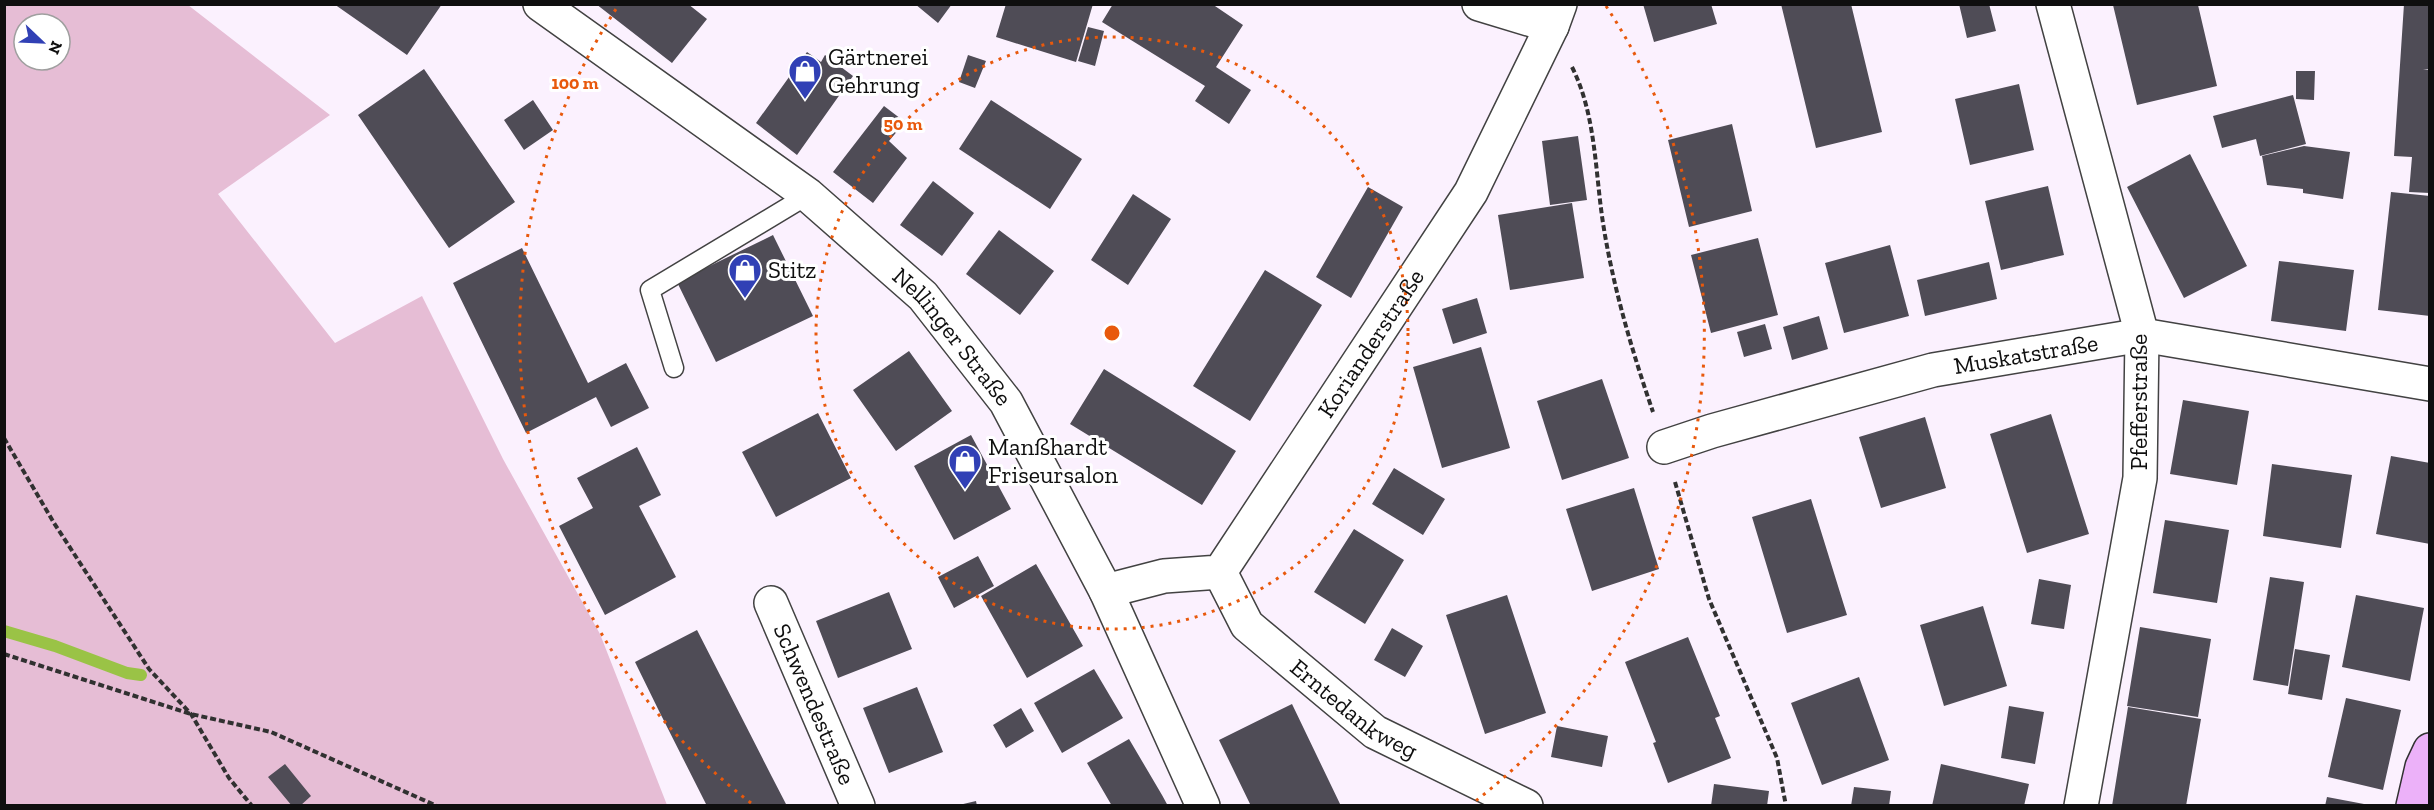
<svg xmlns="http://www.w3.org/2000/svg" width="2434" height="810" viewBox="0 0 2434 810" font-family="'Zilla Slab',serif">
<rect width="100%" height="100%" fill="#fbf1fe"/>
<path fill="#e6bdd5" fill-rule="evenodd" d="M5,5H188L330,115L218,194L335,343L422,296L503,459L600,634L667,805L5,806ZM24,24H60V60H24Z"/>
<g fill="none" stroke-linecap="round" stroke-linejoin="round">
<path stroke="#9ac346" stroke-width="12" d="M4,631L55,646L127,673L141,675"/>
</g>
<path fill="#4f4c56" d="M334,4H442L407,55Z
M596,4H688L707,19L672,63Z
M915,4H952L938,23Z
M1006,4H1093L1076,62L996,37Z
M1113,4H1212L1243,25L1216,67L1251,90L1229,124L1195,101L1205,86L1102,22Z
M1643,4H1711L1717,24L1654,42Z
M1781,4H1851L1882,132L1816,148Z
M1959,4H1989L1996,31L1967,38Z
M2404,4H2430V69L2423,70H2430V193L2409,192L2412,157L2394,156Z
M2113,5H2198L2217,86L2137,105Z
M1088,27L1104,31L1095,66L1078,61Z
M807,52L821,62L825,55L853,76L797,155L756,123Z
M968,55L986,61L975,88L959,82Z
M424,69L515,202L449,248L358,115Z
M2296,71H2315L2314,100L2296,99Z
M2019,84L2034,150L1970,165L1955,99Z
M2293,95L2306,144L2260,156L2256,139L2222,148L2213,116Z
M533,100L553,130L524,150L504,120Z
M991,100L1082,159L1050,209L959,149Z
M884,106L905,122L889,141L907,158L873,203L833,172Z
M1732,124L1752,211L1689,227L1668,140Z
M1578,136L1587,200L1550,205L1542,141Z
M2304,146L2350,152L2343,199L2303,193V189L2267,185L2262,156Z
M2190,154L2247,266L2184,298L2127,187Z
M933,181L974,213L942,256L900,225Z
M2048,186L2064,255L2001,270L1985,201Z
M1368,187L1403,207L1351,298L1316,277Z
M2391,192L2430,196V316L2378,310Z
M1133,194L1171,219L1128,285L1091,260Z
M1572,203L1584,278L1510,290L1498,215Z
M999,230L1054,271L1020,315L966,274Z
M773,235L813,316L716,362L677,282Z
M1758,238L1778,315L1711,333L1691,255Z
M1890,245L1909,316L1844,333L1825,263Z
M522,248L588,383L626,363L649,408L611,427L596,397L526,433L453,283Z
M2279,261L2354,270L2346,331L2271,321Z
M1989,262L1997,299L1925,316L1917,280Z
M1265,270L1322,305L1250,421L1193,386Z
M1477,298L1487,333L1453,344L1442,309Z
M1819,316L1828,349L1792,360L1783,327Z
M1765,324L1772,349L1744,357L1737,332Z
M1481,347L1510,448L1442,468L1413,367Z
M909,351L952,411L896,451L853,390Z
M1104,369L1236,451L1202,505L1070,424Z
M1602,379L1629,458L1562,480L1537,401Z
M2183,400L2249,411L2237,485L2170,474Z
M818,413L851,478L776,517L742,452Z
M2051,414L2089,534L2027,553L1990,434Z
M1925,417L1946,488L1881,508L1859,437Z
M971,435L1011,509L954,540L914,466Z
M637,447L661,495L639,506L676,577L605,615L559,526L593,508L577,478Z
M2391,456L2430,463V544L2376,534Z
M2272,464L2352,475L2341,548L2263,536Z
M1394,468L1445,499L1423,535L1372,504Z
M1634,488L1659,569L1592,591L1566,509Z
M1811,499L1847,615L1787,633L1752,517Z
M2165,520L2229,530L2217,603L2153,593Z
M1354,529L1404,560L1365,624L1314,592Z
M978,556L994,586L954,608L938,577Z
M1036,564L1083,646L1027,678L981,596Z
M2270,577L2304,582L2288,686L2253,680Z
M2039,579L2071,585L2064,629L2031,624Z
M889,592L912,649L838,678L816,621Z
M1507,595L1546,713L1485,734L1446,615Z
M2356,595L2424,608L2410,681L2342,667Z
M1983,606L2007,686L1944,706L1920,625Z
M2140,627L2211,639L2198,717L2127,706Z
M1392,628L1423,646L1405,677L1374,660Z
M697,630L772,777L787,806H707L659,711L635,662Z
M1688,637L1720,716L1715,718L1731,758L1668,783L1653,743L1656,742L1625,662Z
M2295,649L2330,655L2322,700L2288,694Z
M1094,669L1123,718L1062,753L1034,703Z
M1859,677L1889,760L1822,785L1791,703Z
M917,687L943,752L889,773L863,708Z
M2346,698L2401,710L2383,790L2328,777Z
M1292,704L1341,806H1251L1219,740Z
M2009,706L2044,712L2035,764L2001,758Z
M2128,707L2201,719L2186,806H2112Z
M1021,708L1034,731L1006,748L993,725Z
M1557,726L1608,736L1602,767L1551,757Z
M1129,739L1162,795L1168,806H1112L1087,763Z
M285,764L311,796L300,806H292L268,777Z
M1941,764L2029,784L2024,806H1932Z
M1714,784L1769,791L1767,806H1711Z
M1854,787L1891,791L1889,806H1851Z
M2327,797L2364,804V806H2325Z
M976,801L977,806H959V805Z"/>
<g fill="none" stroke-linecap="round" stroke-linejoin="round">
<defs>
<path id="lane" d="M674,368L650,290L808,195"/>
<g id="street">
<path id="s1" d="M540,4L808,195L923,296L1006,402L1106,591L1203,806"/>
<path d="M1479,4L1552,26"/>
<path d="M2053,4L2142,335L2140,478L2081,806"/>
<path id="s2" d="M1664,447L1712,431L1933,370L2142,335L2430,384"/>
<path id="s3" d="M1220,572L1247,625L1375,732L1526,806"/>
<path id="s4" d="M1106,591L1164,576L1220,572L1471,192L1552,26L1560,4"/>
<path id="s5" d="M771,603L858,806"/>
</g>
<path id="secondary" d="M2413,806L2422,767L2430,750"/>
</defs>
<use href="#lane" stroke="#424242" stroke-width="21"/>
<use href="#street" stroke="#424242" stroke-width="36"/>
<use href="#secondary" stroke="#313131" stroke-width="36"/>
<path stroke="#313131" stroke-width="4" stroke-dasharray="6 3" stroke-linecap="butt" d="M1572,67C1596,115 1595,171 1603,223C1613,287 1632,351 1653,412
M4,438L54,523L149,669L191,714L229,778L252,806
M1675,482L1709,599L1777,758L1786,806
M4,654L191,714L271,732L437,806"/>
<use href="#lane" stroke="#fff" stroke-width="18"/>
<use href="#street" stroke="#fff" stroke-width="33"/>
<use href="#secondary" stroke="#ecb1f9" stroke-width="33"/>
</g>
<g fill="none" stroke="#e8590c" stroke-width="3" stroke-dasharray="3 6">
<circle cx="1112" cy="333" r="296"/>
<path d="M751 803A593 593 0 0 1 618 6M1606 6A593 593 0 0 1 1473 803"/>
</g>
<defs>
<symbol id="shop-pin" viewBox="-11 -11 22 30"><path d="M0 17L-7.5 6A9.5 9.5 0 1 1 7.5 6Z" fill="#3140b5" stroke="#fff"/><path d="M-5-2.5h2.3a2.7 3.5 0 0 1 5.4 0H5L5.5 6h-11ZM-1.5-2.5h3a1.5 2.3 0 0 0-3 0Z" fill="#fff"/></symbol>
</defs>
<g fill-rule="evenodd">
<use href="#shop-pin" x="786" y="52" width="38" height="52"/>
<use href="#shop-pin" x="726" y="251" width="38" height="52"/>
<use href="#shop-pin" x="946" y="442" width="38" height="52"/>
</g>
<g text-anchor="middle" stroke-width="6" stroke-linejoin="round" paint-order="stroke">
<g font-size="24" fill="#0f0f0f" stroke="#fff" text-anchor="start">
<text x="828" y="65">Gärtnerei<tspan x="828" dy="28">Gehrung</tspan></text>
<text x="768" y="278">Stitz</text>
<text x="988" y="455">Manßhardt<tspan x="988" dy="28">Friseursalon</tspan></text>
</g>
<g font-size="24" fill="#0f0f0f" stroke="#fff">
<text dy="8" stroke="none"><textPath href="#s1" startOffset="532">Nellinger Straße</textPath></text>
<text dy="8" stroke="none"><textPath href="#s4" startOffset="390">Korianderstraße</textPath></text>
<text dy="8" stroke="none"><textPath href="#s2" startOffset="374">Muskatstraße</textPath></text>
<text transform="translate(2139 402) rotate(-90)" y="8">Pfefferstraße</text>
<text dy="8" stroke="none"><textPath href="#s5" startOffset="110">Schwendestraße</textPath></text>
<text dy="8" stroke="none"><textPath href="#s3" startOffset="196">Erntedankweg</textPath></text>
</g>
</g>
<circle cx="1112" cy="333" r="9" fill="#e8590c" stroke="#fff" stroke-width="3"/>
<g font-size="18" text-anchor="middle" font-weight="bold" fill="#e8590c" stroke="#fff" stroke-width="6" stroke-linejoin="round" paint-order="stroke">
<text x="575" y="89">100 m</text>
<text x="903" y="130">50 m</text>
</g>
<rect width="2434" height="810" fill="none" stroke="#0f0f0f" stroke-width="12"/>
<g transform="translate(42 42) rotate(113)"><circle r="28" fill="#ffffff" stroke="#9f9f9f" stroke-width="1.5"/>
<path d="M0-4.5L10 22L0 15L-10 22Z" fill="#3140b5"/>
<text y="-9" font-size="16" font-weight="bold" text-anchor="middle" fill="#0f0f0f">N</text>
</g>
</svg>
